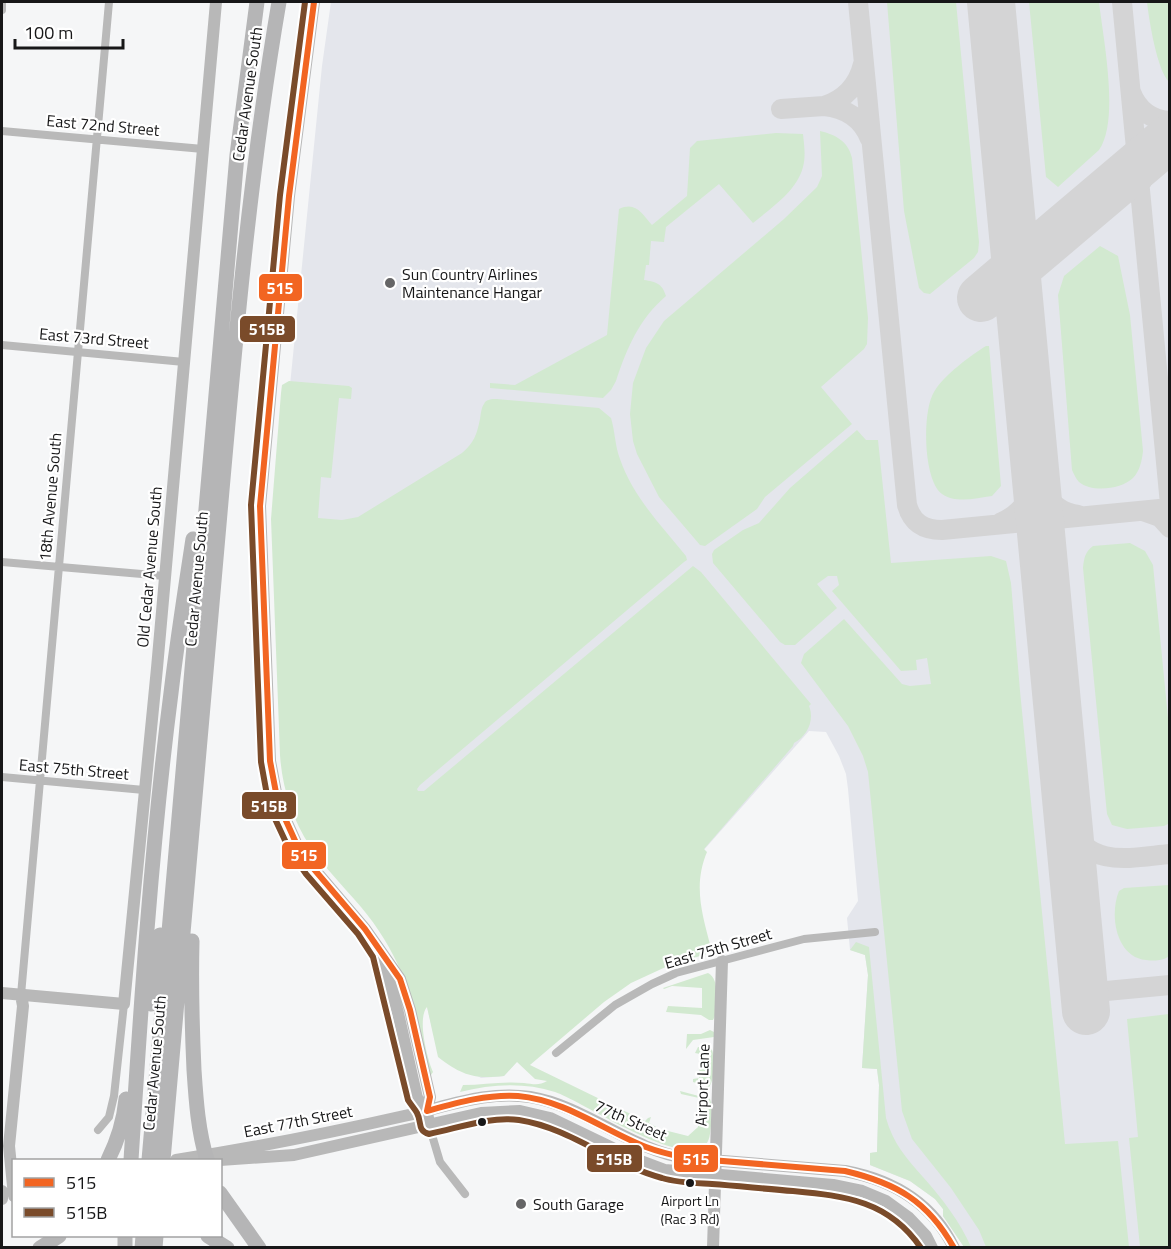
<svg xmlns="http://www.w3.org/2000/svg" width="1171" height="1249" viewBox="0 0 1171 1249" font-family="'Titillium Web',sans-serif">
<rect width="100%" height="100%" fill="#f5f6f7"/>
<path fill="#e4e6ec" d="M331,2H1169V1247H964L943,1216V1209L935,1199L910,1181L870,1165V1153L877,1152L879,1085L877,1069L862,1068L868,975L865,955L850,950L847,918L858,901L848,789L846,774L839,756L826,732L809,731L504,1076L481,1078L438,1053L423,990L402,941L290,385L322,66Z"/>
<path fill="#d2e9d0" d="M887,2H956L979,242L978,252L974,258L930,294L924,293L919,288L904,211Z
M1029,2H1099C1103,38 1120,120 1099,150L1058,187L1046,177Z
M1147,2H1169V82C1157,70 1149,20 1147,2Z
M820,131C836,135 848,141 852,158L868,318L867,344L864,349L821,387L852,424L765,497L757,509L705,546L700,545L659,497L637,454L633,441L630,414L633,383L646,348L664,321L784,219L817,187L822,176Z
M776,133L803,134C804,144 806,156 803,167C797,191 771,208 753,223L719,184L666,227L664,242L651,241L649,265H646L644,280C656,282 662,283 666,296C639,319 627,348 616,381L611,390L603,398L490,388V383L515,385L607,335L619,209C636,201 642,214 652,225L687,196L690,148L697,141Z
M1100,246L1118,256L1130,315L1143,451C1142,460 1140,471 1133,478C1122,489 1092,493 1079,482C1076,479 1074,474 1072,470L1058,295L1064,276Z
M986,346H989L1001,486L992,496C976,498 957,504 942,494C923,480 922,411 934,392C943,376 971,355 986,346Z
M289,381L349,386L352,388L351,399L339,398L331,478L321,477L318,518L342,520L358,517L462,453C474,443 477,434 480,419C481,414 481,408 484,404C486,399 492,399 497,399L599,408L611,418C615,431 615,446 620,459C633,497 661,525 686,556L687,560L684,562L420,785L417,789L418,791H424L693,566L701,572L811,704L809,706C815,720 807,736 794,743L793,746L704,849L707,852C693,885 702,914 711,948L710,953L670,965L631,983L604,1002L530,1065L645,1121L648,1118L651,1117L649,1123L660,1129L688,1136L698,1127L699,1098L681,1094L680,1091L710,1099C713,1107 711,1117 711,1126C710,1133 710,1142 704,1146C677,1166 584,1102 555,1092C524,1082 492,1084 460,1092L463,1085C483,1085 503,1081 524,1083C533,1084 539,1086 547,1081L535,1079L517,1062L504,1076C474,1079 463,1076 438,1057L427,1007C417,1018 427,1058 433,1072L429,1078L402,974C392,950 378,927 361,907C344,887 325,868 310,846C292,819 282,787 280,755L271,519L281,393L282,385Z
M857,430L866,440H878L891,563L991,556L1006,561L1011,583L1020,691L1065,1144L1118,1141L1129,1247H986L979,1230L951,1188L912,1139L902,1111L868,772L863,756L848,726L801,663L804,654L844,619L902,684L910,686L931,684L927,658L916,660L917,670L901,671L832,591L839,585L837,576H828L817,584L837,608L795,645H785L780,642L713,563L712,554L714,550L743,530L759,523L790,488Z
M1130,543L1145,551L1153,565L1169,728L1170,823L1164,826L1127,829L1112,825L1107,814L1083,568C1084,558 1085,552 1093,546Z
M1169,885V956C1163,961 1154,961 1146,960C1116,957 1109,915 1119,891L1124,888Z
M856,942L869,947L886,1118C893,1143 906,1158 923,1177C941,1197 961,1223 971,1247H964L943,1216V1209L935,1199L910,1181L870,1165V1153L877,1152L879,1085L877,1069L862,1068L868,975L865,955L850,950Z
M708,973C721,980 715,1003 715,1016L713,1020H709L701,1015L666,1012L668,1006L702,1008V988L672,986L664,989L663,988Z
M1169,1014V1247H1140L1129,1138L1138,1137L1127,1019Z
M710,1030L714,1032V1037L693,1040L686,1049L687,1034H701Z
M698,1047L711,1048C716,1056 715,1079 709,1087L693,1082V1079L699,1078L700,1054L695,1053Z"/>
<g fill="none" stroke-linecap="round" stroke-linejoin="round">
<path stroke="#d4d4d5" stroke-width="20" d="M858,2L907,505C912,523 924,530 942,530L1170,508
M1122,2L1170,504
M863,64C858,85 846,99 824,106C845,108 862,118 870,139
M1131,92C1138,110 1151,120 1170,121
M781,109L824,106
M1141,183L1151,158L1170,139
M1143,511L1160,517L1170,528
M1000,523C1034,508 1033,485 1034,453C1038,481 1044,510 1078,515
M1067,797C1068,806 1068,816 1071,825C1087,870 1134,857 1170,854
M1085,993L1170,985"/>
<path stroke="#d4d4d5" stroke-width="48" d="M991,2L1086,1011
M981,298L1170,138"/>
<path stroke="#b9b9b9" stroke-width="8" d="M2,10V2
M2,131L203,149
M2,345L184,362
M2,562L165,576
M2,777L144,790
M21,995L109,2
M556,1053L615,1005L652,984L676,973L804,939L875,932
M429,1125L440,1162L465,1194
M98,1130L109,1117L114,1096L124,1004"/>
<path stroke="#b8b8b8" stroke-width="12" d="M314,2L289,196L260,506L270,761L278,803L297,845L313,868L365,929L400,979L410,1010L430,1097L427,1111L429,1125
M383,960L398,1013L417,1098L427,1111
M2,993L124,1004L157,668L216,2
M176,1160C253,1148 329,1133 404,1116C446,1107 487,1090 530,1097C586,1106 630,1150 686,1158L845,1171C893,1180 932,1202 954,1248
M220,1160L294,1155L481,1113L520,1111L550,1118L633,1158L665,1170L833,1185L862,1191L886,1201L908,1217L926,1236L932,1248
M2,1191V1199
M14,1196L9,1146L23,1006L21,995
M713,1248L722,961"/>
<path stroke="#b5b5b6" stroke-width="15" d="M192,941C191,984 192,1027 194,1070C196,1100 198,1131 207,1160
M151,1004L160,935
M108,1160C117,1142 124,1120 126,1099
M131,1160C141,1005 151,848 171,693C177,642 185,591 193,539
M149,1160L237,155L257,2
M163,1160C183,945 201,729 220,513C235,342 250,171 279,2
M220,1193L259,1248
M208,1236L227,1248
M40,1248L59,1236
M125,1248V1236
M142,1248L143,1236
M155,1248L156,1236"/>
<defs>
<path id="bus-1" d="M314,2L289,196L260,506L270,761L278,803L297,845L313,868L365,929L400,979L410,1010L430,1097L427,1111C456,1103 487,1094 518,1096C565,1100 603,1130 646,1147C659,1152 672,1155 686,1158L845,1171C896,1183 928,1201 954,1248"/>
<path id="bus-2" d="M305,2L280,195L251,505L261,762L269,806L289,849L306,874L358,934L373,957L408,1100C411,1105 415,1109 417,1113C422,1122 417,1131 429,1134C459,1128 489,1116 519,1120C571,1128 612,1165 662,1178C678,1183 695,1183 712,1184C739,1186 766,1189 793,1191C846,1196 889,1201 921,1248"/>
</defs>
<use href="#bus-1" stroke="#fff" stroke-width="10"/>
<use href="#bus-2" stroke="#fff" stroke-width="10"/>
<use href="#bus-1" stroke="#f26522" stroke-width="6"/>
<use href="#bus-2" stroke="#7a4b2a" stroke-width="6"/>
</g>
<g fill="#656566" stroke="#fff" stroke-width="2">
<circle cx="390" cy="283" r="6"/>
<circle cx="521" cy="1204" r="6"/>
</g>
<g fill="#171718" stroke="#fff" stroke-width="2">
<circle cx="482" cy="1122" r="5"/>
<circle cx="690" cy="1183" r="5"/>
</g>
<g text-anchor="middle" stroke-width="4.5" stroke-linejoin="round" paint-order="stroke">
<g font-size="14" fill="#171718" stroke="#fff">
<text x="690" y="1206">Airport Ln<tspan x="690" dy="18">(Rac 3 Rd)</tspan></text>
</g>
<g font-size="16" fill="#171718" stroke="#fff">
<text transform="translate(247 94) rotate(-82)" y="6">Cedar Avenue South</text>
<text transform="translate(103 125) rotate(5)" y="6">East 72nd Street</text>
<text transform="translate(94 338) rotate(5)" y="6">East 73rd Street</text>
<text transform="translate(50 497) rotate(-85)" y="6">18th Avenue South</text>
<text transform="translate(149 567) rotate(-85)" y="6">Old Cedar Avenue South</text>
<text transform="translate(196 579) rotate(-85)" y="6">Cedar Avenue South</text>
<text transform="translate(74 769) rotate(5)" y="6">East 75th Street</text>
<text transform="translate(718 948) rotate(-16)" y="6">East 75th Street</text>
<text transform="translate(154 1063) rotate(-85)" y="6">Cedar Avenue South</text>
<text transform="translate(702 1085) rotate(-88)" y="6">Airport Lane</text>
<text transform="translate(631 1120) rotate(24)" y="6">77th Street</text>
<text transform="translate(298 1121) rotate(-11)" y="6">East 77th Street</text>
</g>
<g font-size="16" fill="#171718" stroke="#fff" text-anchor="start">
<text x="402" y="280">Sun Country Airlines<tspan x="402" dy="18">Maintenance Hangar</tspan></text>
<text x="533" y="1210">South Garage</text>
</g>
</g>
<g stroke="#fff" stroke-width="2">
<rect x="258" y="273" width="45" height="29" rx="6" fill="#f26522"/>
<rect x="239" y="315" width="57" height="28" rx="6" fill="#7a4b2a"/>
<rect x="241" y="791" width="56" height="29" rx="6" fill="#7a4b2a"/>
<rect x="281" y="841" width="46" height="29" rx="6" fill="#f26522"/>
<rect x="673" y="1144" width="46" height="29" rx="6" fill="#f26522"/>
<rect x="586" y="1144" width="57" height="29" rx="6" fill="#7a4b2a"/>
</g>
<g font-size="16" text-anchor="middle" font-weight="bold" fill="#fff">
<text x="280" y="294">515</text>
<text x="267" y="335">515B</text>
<text x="269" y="812">515B</text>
<text x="304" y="861">515</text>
<text x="696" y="1165">515</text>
<text x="614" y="1165">515B</text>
</g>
<rect width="1171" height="1249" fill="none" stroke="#171718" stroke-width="6"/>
<rect x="12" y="1159" width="210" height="78" fill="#ffffff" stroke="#a2a2a3" stroke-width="1.5"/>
<rect x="24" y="1178" width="30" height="9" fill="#f26522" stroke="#a2a2a3" stroke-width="1.5"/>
<text x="66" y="1189" font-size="18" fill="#171718">515</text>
<rect x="24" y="1208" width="30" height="9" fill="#7a4b2a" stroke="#a2a2a3" stroke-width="1.5"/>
<text x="66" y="1219" font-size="18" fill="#171718">515B</text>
<path d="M15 39v9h108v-9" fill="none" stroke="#171718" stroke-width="3"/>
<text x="24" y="39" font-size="18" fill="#171718" stroke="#ffffff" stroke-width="4.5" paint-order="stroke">100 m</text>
</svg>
